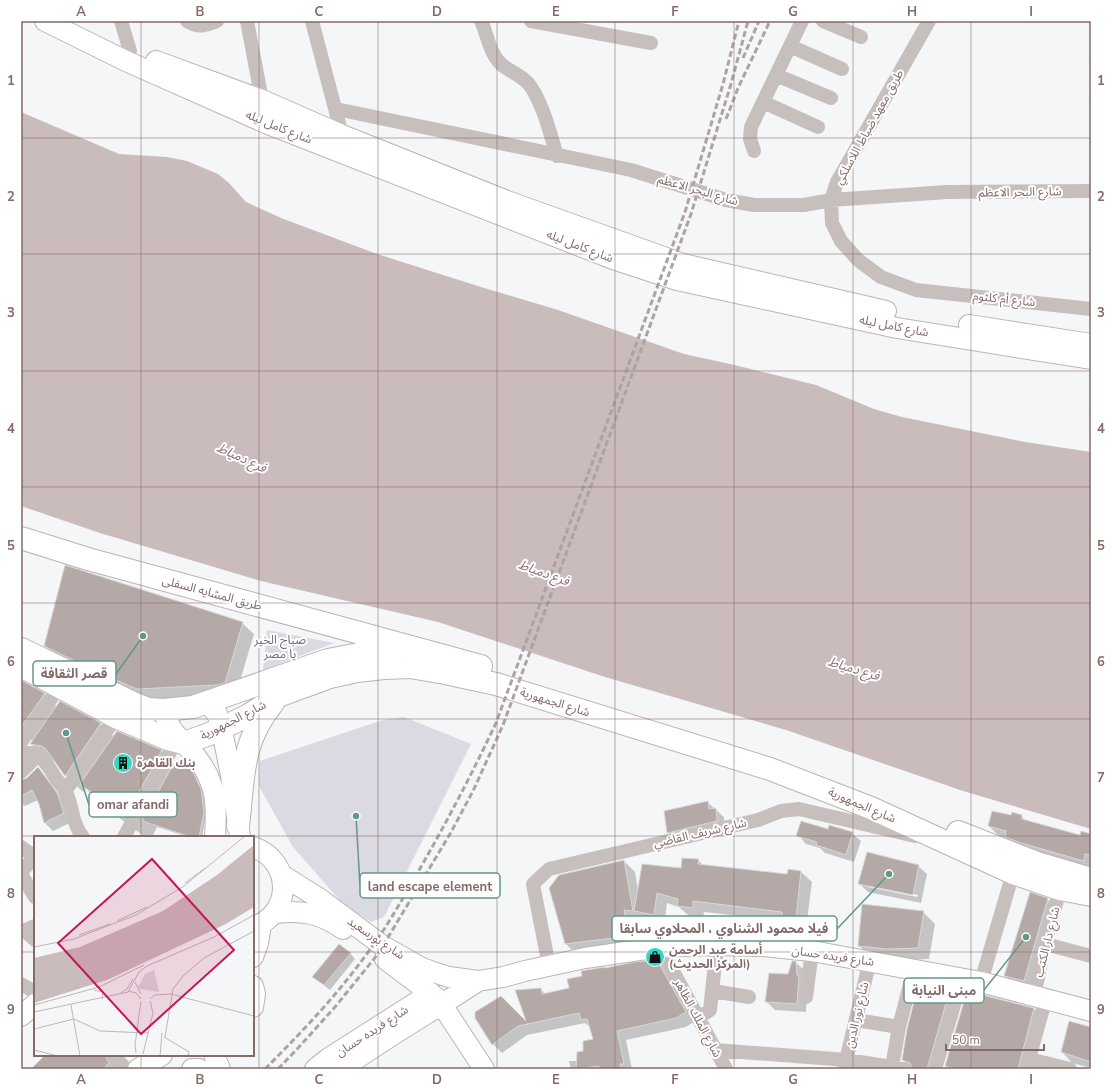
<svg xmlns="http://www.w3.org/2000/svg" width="1112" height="1090" viewBox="0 0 1112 1090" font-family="'Nunito Sans','Noto Sans Arabic',sans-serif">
<rect width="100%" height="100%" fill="#f5f6f7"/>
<path fill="#dbd9e1" d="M267,630L334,643L263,670Z
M404,717L471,744L384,917L371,922L344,905L293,847L259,786L260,761L383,720Z"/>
<path fill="#cabbbd" d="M21,112L119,154L167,157L187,161L218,174L229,183L246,202L281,218L377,254L481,287L558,310L684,354L730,364L816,385L874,409L902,417L1025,442L1091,452V829L963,791L786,730L605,677L438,622L261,581L100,533L21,506Z"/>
<path fill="#0003" fill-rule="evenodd" d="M242,623L254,634L236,694L229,696L149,699L57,657L45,646Z
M21,681L44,694L57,707L60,702L101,724L114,737L161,751L176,765L190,769L196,777L203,793L206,815L202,837H188L157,827L152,837H145L106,808L85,788L83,792L66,776L56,762L48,761L31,744L33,741L21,732Z
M38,768L46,777L65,802L72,822L53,831L45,823L38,800L25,806L21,803V781L27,779Z
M707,802L724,817L725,829L676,841L668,832Z
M1021,816L1026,821L1081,836L1091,835V870L1017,848L1009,840L1000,837L989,826L1012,817Z
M829,830L852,833L861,841L854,862L825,853L820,848L806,844L798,835Z
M698,860L703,865L788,875V870L801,872L812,882L806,928L793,927L788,921L704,912L703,918L689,916L679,907L667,903L664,925L646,922L643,919L644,922L635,921L640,947L577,955L566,944L624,861L635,872L638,890Z
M918,866L927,874L921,903L868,892L859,883ZM868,885L918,895L917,897L868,887Z
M1047,899L1056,907L1032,989L1014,984L1005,976Z
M923,912L935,924L929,959L900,960L871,957L859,946Z
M350,953L355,959L330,990L313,977Z
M657,961L666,970L694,1022L686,1027L626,1040L632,1069H571L569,1061H577L594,1039L591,1028L585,1023L527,1035L502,1053L493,1044L501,997L528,1025L516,991L540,989L546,994L570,989L583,976L606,969Z
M795,962L804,970L807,985L806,1012L775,1010L766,1001L789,975Z
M949,990L960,1001L940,1069H912L903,1060Z
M968,992L1034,1009L1044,1020L1031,1069H945Z
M1091,1028V1068L1072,1063L1062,1052Z
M46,1055H104L116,1067V1069H33Z"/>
<path fill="#b5a9a8" stroke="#d7d8d9" d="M65,565L243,622L225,683L217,685L137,689L104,675L44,646Z
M21,680L45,693L21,727Z
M60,701L101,723L65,776L45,748L41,746L30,744Z
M117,731L162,750L125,817L80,784Z
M181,763L188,765L194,774L201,789L204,812L199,837H191L142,821L173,765Z
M38,767L57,793L64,813L44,823L39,804L32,790L21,796V780L27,778Z
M708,801L709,809L716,808L717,821L667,833L664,811Z
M992,811L1011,815L1012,812L1022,815V819L1080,835L1081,831L1091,834V855L1085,854L1084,861L1021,843L1005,837L1006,831L988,826Z
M801,821L828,829L829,825L853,832L846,855L816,845L817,842L796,836Z
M867,852L919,865L913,895L858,884Z
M682,858L699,859L698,864L787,874L788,869L801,871L796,918L782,916V912L693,901V908L677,906L678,899L657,893L654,915L634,911L642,864L681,868Z
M624,860L633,911L624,910L629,936L565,944L549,888L559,875Z
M1030,892L1048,898L1024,981L1004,976Z
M862,904L924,911L918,948L888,949L858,946Z
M339,944L351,953L324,985L312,977Z
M657,960L686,1012L676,1018L617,1031L624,1064H620L621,1069H599V1066L576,1069L577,1052L583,1051V1041L593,1039L587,1019L581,1020L579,1013L518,1026L492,1045L475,1018V1012L501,996L526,1021L515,990L541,988L542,994L569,988L567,979L582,976L581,971L605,967V968L634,962Z
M792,961H796L797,975H799L797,1004L765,1002L769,973L788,974Z
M918,986L950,989L927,1069H912L910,1063L902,1060L907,1029Z
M967,991L1034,1008L1018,1069H956L945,1066Z
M1069,1021L1091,1027V1062L1061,1052Z
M45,1055H105L109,1063L103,1069H31Z"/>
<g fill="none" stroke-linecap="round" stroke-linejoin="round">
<defs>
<path id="secondary" d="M45,21L126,61L268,124L613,259L677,280L897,328L1091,359
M156,61L262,100L342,135L507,201L683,264L886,311
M969,325L1091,344
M207,702L217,714L220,721L231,775L240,837
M164,710C169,734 184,740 197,758C217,784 217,805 215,837
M253,847C293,861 293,914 253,927
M282,875L320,899L383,946L422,968L433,972L449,977L478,981L503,977L525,971L585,958L660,947L711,945L762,946L812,951L981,982L1091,1011
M275,913C302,910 320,913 343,929
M253,957L258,943L261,924
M385,959L438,999L484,1069
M253,986L255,994L253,1007
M21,1016L35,1004
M215,1055V1058L220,1069
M138,1069L162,1055
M192,1069H199
M315,1069L329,1058L431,993
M342,1069C386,1037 433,1011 478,981"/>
<path id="primary" d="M21,538L88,559L481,666
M21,649L133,703L148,709L164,710L193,707L328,660L396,647
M21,666L116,717L168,739L184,743L207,735L247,716L281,695L330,677L357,671L384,668L410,667L445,673L496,684L770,769L871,808L1013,873L1060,889L1091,895
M238,826C244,778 240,743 273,703
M958,832L1037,863L1091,879"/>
</defs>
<use href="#secondary" stroke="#bdb4b3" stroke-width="22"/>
<use href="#primary" stroke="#bbb3b2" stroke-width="24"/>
<path stroke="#c6bfbe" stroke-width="14" d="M121,21L130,51
M187,21C199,29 205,25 217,21
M247,21L262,100
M312,21L342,135
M481,21C488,36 489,53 502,65C512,73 524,76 531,87C544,107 550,133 557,156
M531,21L651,43
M823,21L861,37
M929,21L837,182L831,200L832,223L841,241L858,260L881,277L916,290L1091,309
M790,46L842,69
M776,75L831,98
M763,102L818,127
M336,109L631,170L726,200L754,205H804L831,200L947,192L1091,191
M754,151L750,139L751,127L802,21
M21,742L59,687
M21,752L39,754C46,763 51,770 57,780C60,783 63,786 65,790C73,804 71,823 83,837
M21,772L39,754
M66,790L116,717
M124,837L176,741
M21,847L31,854L33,859L21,872
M21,874L35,897
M25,931L35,940
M21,932L35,926
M1045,944L1091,956
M660,947L726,1069
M549,966L533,884L549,869L758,820L781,811L799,809L915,836
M981,982L1013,873
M21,984L35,992
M713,991L749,997
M1034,996L1045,944L1060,889
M806,997L812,951
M698,1018L710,1010L717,945
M856,1020L899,1027
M715,1050L847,1060L904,1069
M113,1055L126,1069
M1029,1059L1070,1069
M892,1067L899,1027L914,969
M844,1069L870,960
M935,1069L962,978
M1026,1069L1046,998"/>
<use href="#secondary" stroke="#fff" stroke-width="20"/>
<use href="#primary" stroke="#fff" stroke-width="22"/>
<path stroke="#ada3a2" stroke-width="3" stroke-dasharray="6 3" stroke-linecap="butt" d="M743,58L759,21
M726,119L738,88L770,21
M265,1069C303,1031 340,992 371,948C386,928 399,905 411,884C442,831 470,778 496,723L685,212L723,84L739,21
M278,1069L299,1047L335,1007L378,954L450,834L473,791L503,725L691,214L731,84L748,21"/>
</g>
<path fill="none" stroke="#846a68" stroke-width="1" stroke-opacity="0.55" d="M141,21V837M259,21V1069M378,21V1069M497,21V1069M615,21V1069M734,21V1069M853,21V1069M971,21V1069M21,138H1091M21,254H1091M21,371H1091M21,487H1091M21,603H1091M21,719H1091M21,836H1091M21,952H35M253,952H1091M141,1055V1069"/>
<defs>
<symbol id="building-disc" viewBox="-11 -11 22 22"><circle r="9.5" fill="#34d8c0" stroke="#fff"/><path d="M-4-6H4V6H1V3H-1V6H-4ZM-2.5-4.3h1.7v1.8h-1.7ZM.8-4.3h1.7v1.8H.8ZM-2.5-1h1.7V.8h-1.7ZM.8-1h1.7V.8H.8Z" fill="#111"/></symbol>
<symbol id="shop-disc" viewBox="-11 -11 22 22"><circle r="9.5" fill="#34d8c0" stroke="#fff"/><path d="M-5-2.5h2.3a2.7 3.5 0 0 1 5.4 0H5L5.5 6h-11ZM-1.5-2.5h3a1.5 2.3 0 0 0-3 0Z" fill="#111"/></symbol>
</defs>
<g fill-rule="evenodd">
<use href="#building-disc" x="112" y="752" width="22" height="22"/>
<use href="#shop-disc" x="644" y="946" width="22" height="22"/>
</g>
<g text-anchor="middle" stroke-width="4" stroke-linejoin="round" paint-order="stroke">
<g font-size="12" fill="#846a68" stroke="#fff">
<text transform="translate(279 127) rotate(22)" y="4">شارع كامل ليله</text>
<text transform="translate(869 127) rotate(-61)" y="4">طريق معهد ضباط اللاسلكي</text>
<text transform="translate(698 190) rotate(16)" y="4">شارع البحر الاعظم</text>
<text transform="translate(1020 192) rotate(-1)" y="4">شارع البحر الاعظم</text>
<text transform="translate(580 246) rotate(21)" y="4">شارع كامل ليله</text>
<text transform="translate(1004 299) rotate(6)" y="4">شارع أم كلثوم</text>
<text transform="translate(894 326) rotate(11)" y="4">شارع كامل ليله</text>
<text transform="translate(212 593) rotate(15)" y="4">طريق المشايه السفلى</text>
<text transform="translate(555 702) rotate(17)" y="4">شارع الجمهورية</text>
<text transform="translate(233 720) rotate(-27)" y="4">شارع الجمهورية</text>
<text transform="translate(862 805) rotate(23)" y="4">شارع الجمهورية</text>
<text transform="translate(700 833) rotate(-13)" y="4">شارع شريف القاضي</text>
<text transform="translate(376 938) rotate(34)" y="4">شارع بورسعيد</text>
<text transform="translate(1047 942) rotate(-76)" y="4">شارع دار الكتب</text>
<text transform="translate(833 956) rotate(8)" y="4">شارع فريده حسان</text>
<text transform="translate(857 1015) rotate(-77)" y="4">شارع نور الدين</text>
<text transform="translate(698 1018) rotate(62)" y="4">شارع الملك الظاهر</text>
<text transform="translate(372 1031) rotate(-33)" y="4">شارع فريده حسان</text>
</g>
<g font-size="12" fill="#6f677b" stroke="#fff">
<text x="280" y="644">صباح الخير<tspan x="280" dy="14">يا مصر</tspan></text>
</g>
<g font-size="12" font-weight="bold" fill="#846a68" stroke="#fff" text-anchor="start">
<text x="137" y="767">بنك القاهرة</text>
<text x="669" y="954">أسامة عبد الرحمن<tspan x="669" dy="14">(المركز الحديث)</tspan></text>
</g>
<g font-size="13" font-style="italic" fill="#8d6f72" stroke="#fff">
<text transform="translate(242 457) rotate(25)" y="5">فرع دمياط</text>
<text transform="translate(544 572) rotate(20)" y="5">فرع دمياط</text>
<text transform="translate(854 668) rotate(17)" y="5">فرع دمياط</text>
</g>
</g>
<g transform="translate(34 836)">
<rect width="220" height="220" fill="#f5f6f7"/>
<path d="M120,134L125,156L106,153L104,151L111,138Z" fill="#dbd9e1"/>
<path d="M220,9V71L190,89L73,144L0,167V122L46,111L129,75L183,39Z" fill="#cabbbd"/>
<path fill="none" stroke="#c1b6b5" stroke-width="1" d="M151,47L171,32M83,85L113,71M45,99L76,88M0,111L40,103L102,79L150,50L211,0M101,146L107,158M60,154L69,156L68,163M94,155L102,157L107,163M87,157L93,153L99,143M116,163L121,159L137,158L220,180M0,169L65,151L110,129M37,169L46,220M0,176L94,156L105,136L113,130L180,101L220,79M0,193L40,183L66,195L114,197M130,201L155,216L154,220M131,201L139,153L149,140L170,122L220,95M0,214L24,220M102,217L101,209L107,165M109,218L119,177L116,165M126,220L128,197"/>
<path fill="#c2185b" fill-opacity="0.15" stroke="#c2185b" stroke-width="2" d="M118,23L200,114L107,198L24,107Z"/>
<rect width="220" height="220" fill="none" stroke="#846a68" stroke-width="2"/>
</g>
<path fill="none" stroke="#64968b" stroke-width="1.5" d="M143 636L116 674M66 733L89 805M356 816L360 886M889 874L837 929M1026 937L984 990"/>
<g fill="#64968b" stroke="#fff" stroke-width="1.5">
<circle cx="143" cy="636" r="4"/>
<circle cx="66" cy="733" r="4"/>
<circle cx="356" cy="816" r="4"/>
<circle cx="889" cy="874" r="4"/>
<circle cx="1026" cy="937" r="4"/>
</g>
<g fill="#fff" stroke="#64968b" stroke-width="1.5">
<rect x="33" y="661" width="83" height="25" rx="4"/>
<rect x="89" y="792" width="88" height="25" rx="4"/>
<rect x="360" y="873" width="140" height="25" rx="4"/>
<rect x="612" y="916" width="225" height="25" rx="4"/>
<rect x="904" y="978" width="80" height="25" rx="4"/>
</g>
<g font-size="13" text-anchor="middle" font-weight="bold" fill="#846a68">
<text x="74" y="678">قصر الثقافة</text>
<text x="133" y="809">omar afandi</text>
<text x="430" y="891">land escape element</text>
<text x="724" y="933">فيلا محمود الشناوي ، المحلاوي سابقا</text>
<text x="944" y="995">مبنى النيابة</text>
</g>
<rect width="1112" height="1090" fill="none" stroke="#ffffff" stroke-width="44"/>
<path d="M946 1044v6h98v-6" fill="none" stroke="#846a68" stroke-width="2"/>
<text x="952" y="1044" font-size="12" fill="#846a68" stroke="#ffffff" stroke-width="3" paint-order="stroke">50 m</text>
<rect x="22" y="22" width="1068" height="1046" fill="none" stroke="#846a68" stroke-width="1.5"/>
<g font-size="13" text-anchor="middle" font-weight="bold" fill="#846a68">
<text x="81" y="16">A</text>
<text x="200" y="16">B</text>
<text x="319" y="16">C</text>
<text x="437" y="16">D</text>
<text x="556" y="16">E</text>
<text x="675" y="16">F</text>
<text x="793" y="16">G</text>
<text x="912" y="16">H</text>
<text x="1031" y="16">I</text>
<text x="11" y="85">1</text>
<text x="1101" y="85">1</text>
<text x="11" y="201">2</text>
<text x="1101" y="201">2</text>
<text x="11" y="317">3</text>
<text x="1101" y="317">3</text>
<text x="11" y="433">4</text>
<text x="1101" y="433">4</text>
<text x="11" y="550">5</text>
<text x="1101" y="550">5</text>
<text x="11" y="666">6</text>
<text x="1101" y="666">6</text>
<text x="11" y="782">7</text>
<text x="1101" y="782">7</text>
<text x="11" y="898">8</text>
<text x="1101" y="898">8</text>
<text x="11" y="1014">9</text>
<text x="1101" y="1014">9</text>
<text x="81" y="1084">A</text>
<text x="200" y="1084">B</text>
<text x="319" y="1084">C</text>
<text x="437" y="1084">D</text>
<text x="556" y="1084">E</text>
<text x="675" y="1084">F</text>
<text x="793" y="1084">G</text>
<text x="912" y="1084">H</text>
<text x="1031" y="1084">I</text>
</g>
</svg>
